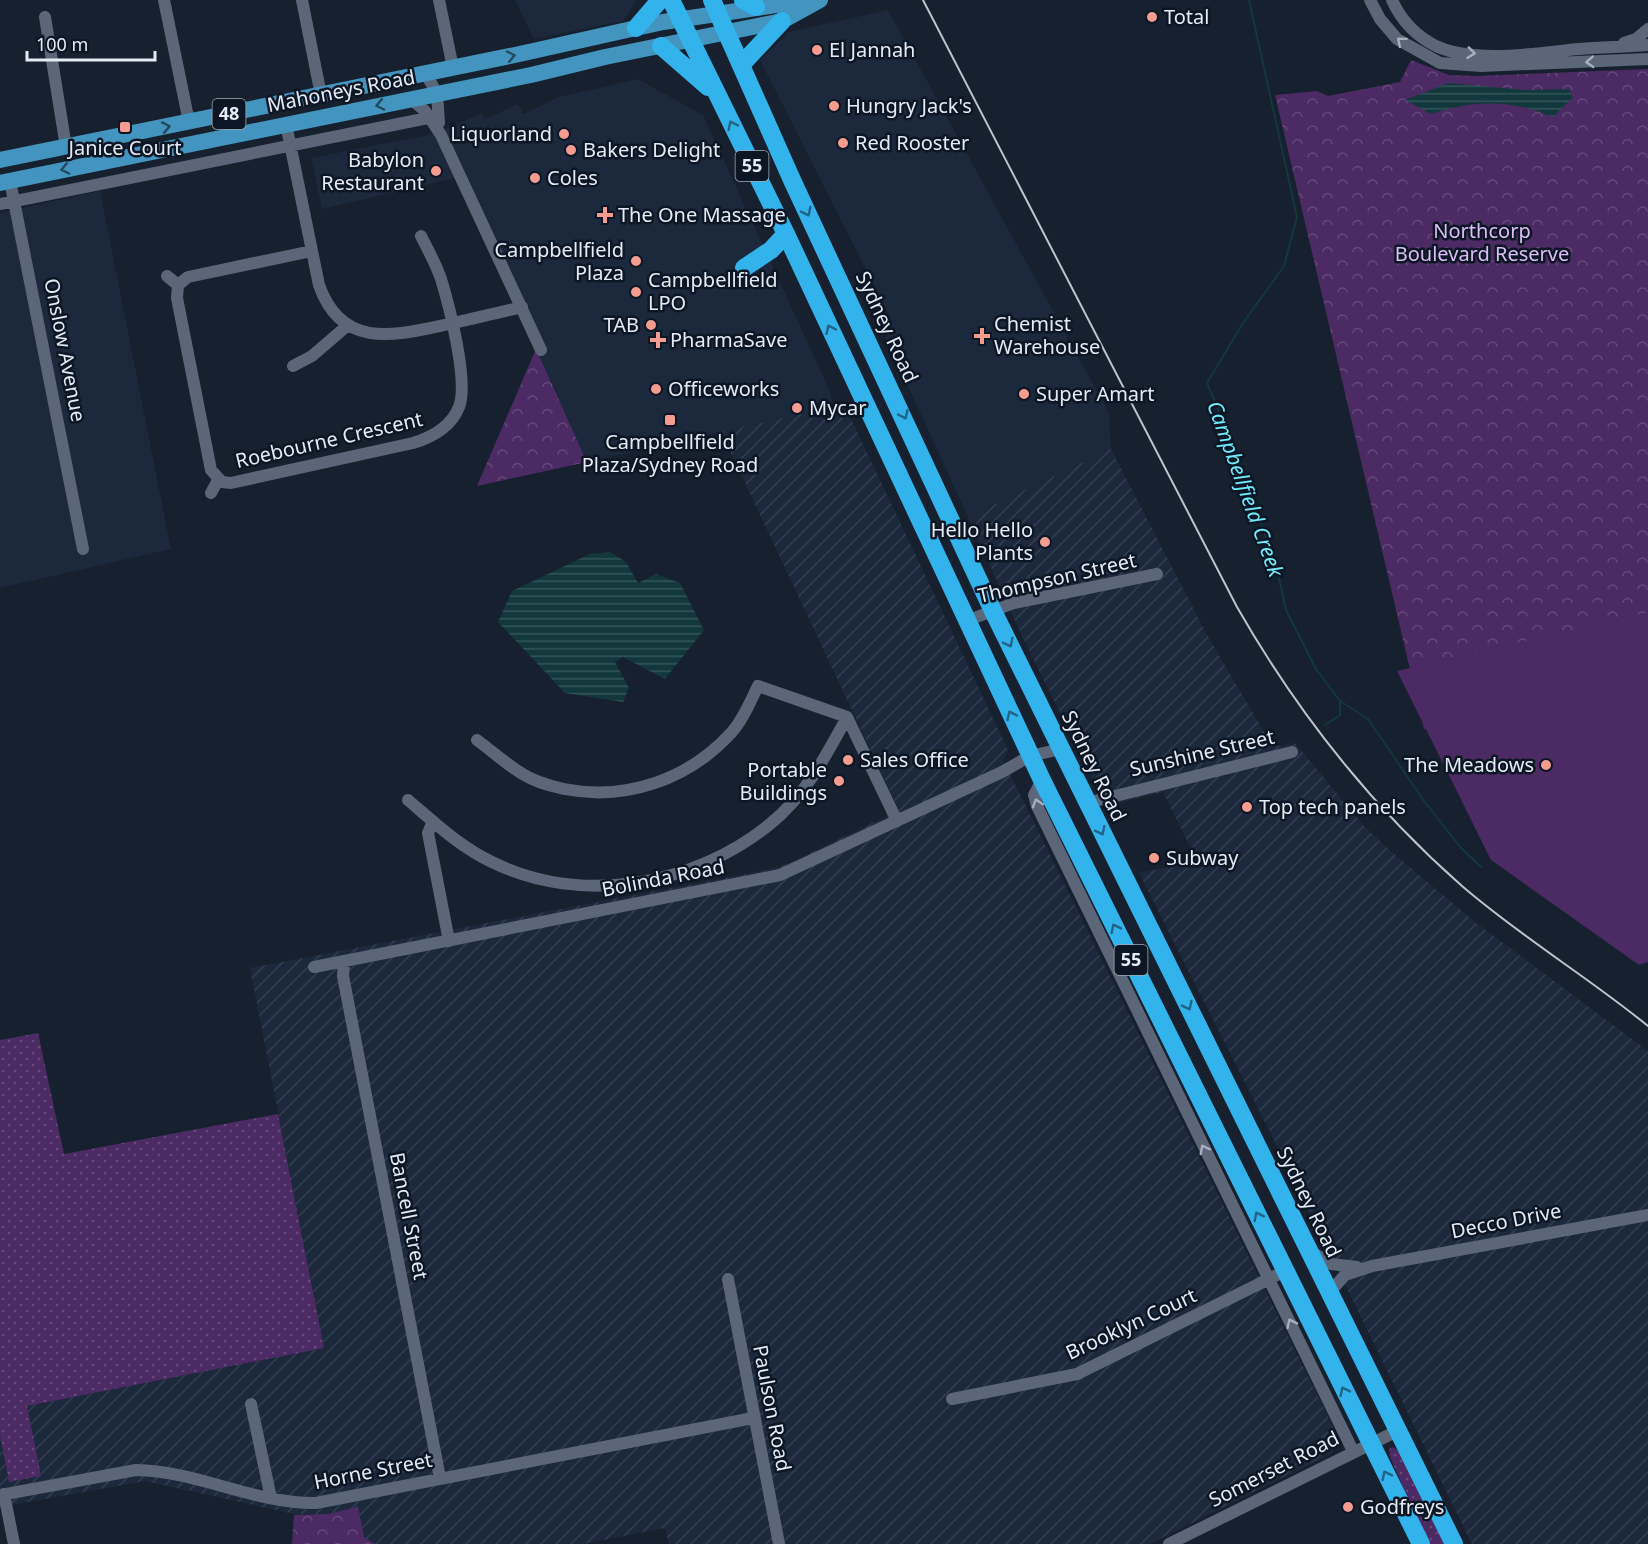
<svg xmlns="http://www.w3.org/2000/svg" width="1648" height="1544" viewBox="0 0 1648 1544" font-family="'Noto Sans',sans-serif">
<defs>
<pattern id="industrial-furrows" width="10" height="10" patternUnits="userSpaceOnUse" patternTransform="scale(1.5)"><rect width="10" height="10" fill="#1c293d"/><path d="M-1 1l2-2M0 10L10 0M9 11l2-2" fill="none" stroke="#323e50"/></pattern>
<pattern id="grass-dots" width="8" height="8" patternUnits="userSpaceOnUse" patternTransform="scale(1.5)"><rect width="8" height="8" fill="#4c2a63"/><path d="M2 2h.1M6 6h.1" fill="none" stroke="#66497a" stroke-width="1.8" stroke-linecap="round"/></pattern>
<pattern id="park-crowns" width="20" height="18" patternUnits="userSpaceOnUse" patternTransform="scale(1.5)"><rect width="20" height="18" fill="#4c2a63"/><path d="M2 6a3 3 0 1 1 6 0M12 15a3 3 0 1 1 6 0" fill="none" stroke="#66497a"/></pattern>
<pattern id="water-rules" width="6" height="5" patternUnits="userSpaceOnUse" patternTransform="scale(1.5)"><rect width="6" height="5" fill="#12383e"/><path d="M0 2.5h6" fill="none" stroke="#34555a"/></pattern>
</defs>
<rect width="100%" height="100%" fill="#16202e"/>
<path fill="#1c293d" d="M515,0H637L623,21L534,39Z
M888,10L1109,413L1111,449L968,517L886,338L892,321L760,60L789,32Z
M638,79L703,115L829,389L834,407L587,462L536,349L468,178L444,129L482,114L485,119L518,104L524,114L559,97Z
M435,131L456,178L322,209L311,158L433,134Z
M100,191L171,549L0,588V213Z"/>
<path fill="url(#industrial-furrows)" d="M844,404L1008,750L1003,760L1338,1437L1332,1453L1150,1544H669L665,1528L583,1544H371L361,1538L357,1508L321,1515L294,1514L145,1481L0,1507V1435L9,1481L41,1475L26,1406L324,1348L250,968L766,870L787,864L899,810L721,432Z
M1111,449L1207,635L1273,747L1295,743L1364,826L1394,854L1475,922L1648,1051V1544H1472L1286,1164L1139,873L1197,861L1163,792L1106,806L1022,636L968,517Z"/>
<path fill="url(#grass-dots)" d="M38,1033L64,1154L278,1114L324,1348L27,1406L41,1476L9,1482L0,1435V1040Z
M1393,1447L1401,1453L1447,1544H1428L1390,1457L1389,1449Z"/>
<path fill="url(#park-crowns)" d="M1411,60L1449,75L1477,76L1648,69V677L1424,729L1275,95L1317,91L1328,96L1400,82Z
M536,349L587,462L477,486Z
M358,1507L364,1537L375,1544H292L294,1515L327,1514Z"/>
<path fill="#4c2a63" d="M1648,612V962L1639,965L1491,860L1397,671Z"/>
<path fill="url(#water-rules)" d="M1448,83L1525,90L1569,89L1573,97L1553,117C1511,99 1473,100 1431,114L1405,100Z
M610,552L626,562L638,583L656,574L680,583L704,630L665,679L623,657L615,662L629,688L623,702L565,693L498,622L512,591L590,554Z"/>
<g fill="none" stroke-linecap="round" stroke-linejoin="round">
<path stroke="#12383e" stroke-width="2" d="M1249,0L1297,217L1284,266L1243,323L1207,383L1240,462L1277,569L1286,610L1316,669L1340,701L1368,719L1424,801L1461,848L1481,867
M1325,725L1340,715V701"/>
<path stroke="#5b6678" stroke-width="12" d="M164,0L189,122
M302,0L321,95
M439,0L453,68
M1370,0L1380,19L1397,39L1440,63L1481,66L1648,59
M1392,0C1401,20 1416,36 1436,46C1475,64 1537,53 1579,49C1602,47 1625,47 1648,45
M45,17L66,147
M1624,43L1636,39L1648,29
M425,73L437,93L439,123
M411,99L425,111L441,135L541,350
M286,124L319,285C342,351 397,335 449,324C474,318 498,313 522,307
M10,181L83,549
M0,204L438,116
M312,251L188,277L178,285L177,298L211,470L222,482L231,483L413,443C433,437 451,427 459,407C469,382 449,305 441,279C436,264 428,250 421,236
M167,276L178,285
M293,366L312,356L348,325
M211,493L218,480
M966,621L1014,603L1157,574
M847,717L897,821
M477,740C492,751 506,764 521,773C533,781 550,786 564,789C626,801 688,780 731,733C743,720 750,702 758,686L847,717
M1042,780L1034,795L1037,806L1353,1451
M408,800C435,823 460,847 492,862C582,906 694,886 770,824C805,796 826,756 847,717
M1087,803L1292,752
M433,821L428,833L449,941
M344,961L343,976L440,1478
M314,967L780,875L1002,772L1030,756L1061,749
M1312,1252L1331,1264L1357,1267
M728,1279L779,1544
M1329,1293L1345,1275L1372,1266L1648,1215
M952,1399L1077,1374L1285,1271
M251,1404L271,1498
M4,1494L14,1544
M0,1495L136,1470C197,1471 255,1504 316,1503L753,1418
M1169,1544L1397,1431"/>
<path stroke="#4394be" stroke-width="16" d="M0,160L515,55L663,22L810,0
M0,183L531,75L605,57L782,21L820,0"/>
<path stroke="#33b3ec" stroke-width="18" d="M671,0L786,234L1042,780L1421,1544
M712,0L792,180L993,611L1454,1544
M743,0L756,7
M636,28L660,0
M661,46L708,87
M742,64L782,21
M744,268L771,250L786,234"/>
<path stroke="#bcc3ce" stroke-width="2" d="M923,0L1237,607C1297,712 1371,806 1462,886C1521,937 1588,977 1648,1026"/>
</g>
<defs><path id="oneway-chevron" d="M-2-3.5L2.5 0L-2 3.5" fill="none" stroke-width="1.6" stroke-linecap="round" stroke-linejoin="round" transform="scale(1.5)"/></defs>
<g stroke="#a7afbd">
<use href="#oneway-chevron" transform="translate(1401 41) rotate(-140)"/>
<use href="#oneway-chevron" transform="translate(1471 53) rotate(7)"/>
<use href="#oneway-chevron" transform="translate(1590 62) rotate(177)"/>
<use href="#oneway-chevron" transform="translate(1037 803) rotate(-107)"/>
<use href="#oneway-chevron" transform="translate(1204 1149) rotate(-117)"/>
<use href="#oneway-chevron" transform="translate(1291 1323) rotate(-116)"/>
</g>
<g stroke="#234862">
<use href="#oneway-chevron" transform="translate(511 56) rotate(-12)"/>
<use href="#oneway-chevron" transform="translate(380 105) rotate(168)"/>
<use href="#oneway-chevron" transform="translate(166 127) rotate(-11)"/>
<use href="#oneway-chevron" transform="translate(65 169) rotate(168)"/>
</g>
<g stroke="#206488">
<use href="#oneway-chevron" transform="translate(732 125) rotate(-116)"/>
<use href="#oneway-chevron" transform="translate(807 212) rotate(64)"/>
<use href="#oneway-chevron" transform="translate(830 329) rotate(-115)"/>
<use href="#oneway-chevron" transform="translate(904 415) rotate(65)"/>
<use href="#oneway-chevron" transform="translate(1009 643) rotate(64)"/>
<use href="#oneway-chevron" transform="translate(1011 715) rotate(-115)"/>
<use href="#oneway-chevron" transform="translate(1101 831) rotate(63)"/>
<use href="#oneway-chevron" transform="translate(1115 928) rotate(-116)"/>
<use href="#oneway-chevron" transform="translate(1188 1006) rotate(64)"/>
<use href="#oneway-chevron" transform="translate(1258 1216) rotate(-117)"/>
<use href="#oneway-chevron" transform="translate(1344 1391) rotate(-116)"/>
<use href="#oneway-chevron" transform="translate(1386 1475) rotate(-116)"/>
</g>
<g fill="#f59c91" stroke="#0d1624" stroke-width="2">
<circle cx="1152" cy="17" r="6"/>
<circle cx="817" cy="50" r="6"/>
<circle cx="834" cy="106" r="6"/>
<rect x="119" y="121" width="12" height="12" rx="3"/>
<circle cx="564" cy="134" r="6"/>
<circle cx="843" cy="143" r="6"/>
<circle cx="571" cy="150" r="6"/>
<circle cx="436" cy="171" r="6"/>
<circle cx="535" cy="178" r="6"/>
<path d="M602 206h6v6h6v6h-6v6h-6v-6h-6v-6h6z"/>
<circle cx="636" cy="261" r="6"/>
<circle cx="636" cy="292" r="6"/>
<circle cx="651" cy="325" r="6"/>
<path d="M979 327h6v6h6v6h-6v6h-6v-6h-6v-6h6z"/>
<path d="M655 331h6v6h6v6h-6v6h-6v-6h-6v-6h6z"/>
<circle cx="656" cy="389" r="6"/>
<circle cx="1024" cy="394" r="6"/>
<circle cx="797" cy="408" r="6"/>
<rect x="664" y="414" width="12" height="12" rx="3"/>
<circle cx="1045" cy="542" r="6"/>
<circle cx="848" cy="760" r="6"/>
<circle cx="1546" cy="765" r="6"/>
<circle cx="839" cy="781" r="6"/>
<circle cx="1247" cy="807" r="6"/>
<circle cx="1154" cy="858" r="6"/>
<circle cx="1348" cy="1507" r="6"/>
</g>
<g text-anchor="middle" stroke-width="5" stroke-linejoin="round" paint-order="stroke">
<g fill="#0d1624" stroke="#a4abb6" stroke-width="1.5">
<rect x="212.5" y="99" width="33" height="30" rx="4.5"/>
<rect x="735.5" y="151" width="33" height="30" rx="4.5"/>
<rect x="1114.5" y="945" width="33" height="30" rx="4.5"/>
</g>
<g font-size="18" font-weight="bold" fill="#e5ebf5">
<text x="229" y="120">48</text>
<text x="752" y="172">55</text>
<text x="1131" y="966">55</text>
</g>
<g font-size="20" fill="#e5ebf5" stroke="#0d1624" text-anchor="start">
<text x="1164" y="24">Total</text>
<text x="829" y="57">El Jannah</text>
<text x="846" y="113">Hungry Jack's</text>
<text x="552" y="141" text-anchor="end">Liquorland</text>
<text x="855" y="150">Red Rooster</text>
<text x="125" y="155" text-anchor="middle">Janice Court</text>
<text x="583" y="157">Bakers Delight</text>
<text x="424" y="167" text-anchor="end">Babylon<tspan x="424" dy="23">Restaurant</tspan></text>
<text x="547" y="185">Coles</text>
<text x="618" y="222">The One Massage</text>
<text x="624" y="257" text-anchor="end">Campbellfield<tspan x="624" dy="23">Plaza</tspan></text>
<text x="648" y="287">Campbellfield<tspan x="648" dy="23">LPO</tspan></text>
<text x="994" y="331">Chemist<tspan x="994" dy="23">Warehouse</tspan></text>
<text x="639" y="332" text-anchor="end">TAB</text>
<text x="670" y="347">PharmaSave</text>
<text x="668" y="396">Officeworks</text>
<text x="1036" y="401">Super Amart</text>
<text x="809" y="415">Mycar</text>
<text x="670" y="449" text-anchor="middle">Campbellfield<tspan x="670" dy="23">Plaza/Sydney Road</tspan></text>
<text x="1033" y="537" text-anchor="end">Hello Hello<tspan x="1033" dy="23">Plants</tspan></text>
<text x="860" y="767">Sales Office</text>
<text x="1534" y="772" text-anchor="end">The Meadows</text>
<text x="827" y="777" text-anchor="end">Portable<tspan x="827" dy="23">Buildings</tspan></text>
<text x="1259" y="814">Top tech panels</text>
<text x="1166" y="865">Subway</text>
<text x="1360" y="1514">Godfreys</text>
</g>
<g font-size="20" fill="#e5ebf5" stroke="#0d1624">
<text transform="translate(341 91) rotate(-11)" y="7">Mahoneys Road</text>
<text transform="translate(887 327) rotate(65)" y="7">Sydney Road</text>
<text transform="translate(65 350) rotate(79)" y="7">Onslow Avenue</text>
<text transform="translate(329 440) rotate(-13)" y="7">Roebourne Crescent</text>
<text transform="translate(1057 578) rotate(-13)" y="7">Thompson Street</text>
<text transform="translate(1202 753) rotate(-13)" y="7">Sunshine Street</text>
<text transform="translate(1094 766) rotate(64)" y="7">Sydney Road</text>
<text transform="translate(663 878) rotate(-11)" y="7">Bolinda Road</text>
<text transform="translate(1309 1202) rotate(64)" y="7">Sydney Road</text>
<text transform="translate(409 1216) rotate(79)" y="7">Bancell Street</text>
<text transform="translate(1506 1221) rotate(-11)" y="7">Decco Drive</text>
<text transform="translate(1131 1324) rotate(-25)" y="7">Brooklyn Court</text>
<text transform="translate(772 1408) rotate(79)" y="7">Paulson Road</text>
<text transform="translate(1274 1469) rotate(-27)" y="7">Somerset Road</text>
<text transform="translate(373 1471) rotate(-11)" y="7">Horne Street</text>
</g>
<g font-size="20" fill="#dcbdf5" stroke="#0d1624">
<text x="1482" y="238">Northcorp<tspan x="1482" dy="23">Boulevard Reserve</tspan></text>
</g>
<g font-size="21" font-style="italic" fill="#72ecfd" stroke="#0d1624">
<text transform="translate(1245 489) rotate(70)" y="7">Campbellfield Creek</text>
</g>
</g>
<path d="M27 51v9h128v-9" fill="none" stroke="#e5ebf5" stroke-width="3"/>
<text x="36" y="51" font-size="18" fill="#e5ebf5" stroke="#0d1624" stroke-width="4.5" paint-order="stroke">100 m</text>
</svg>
